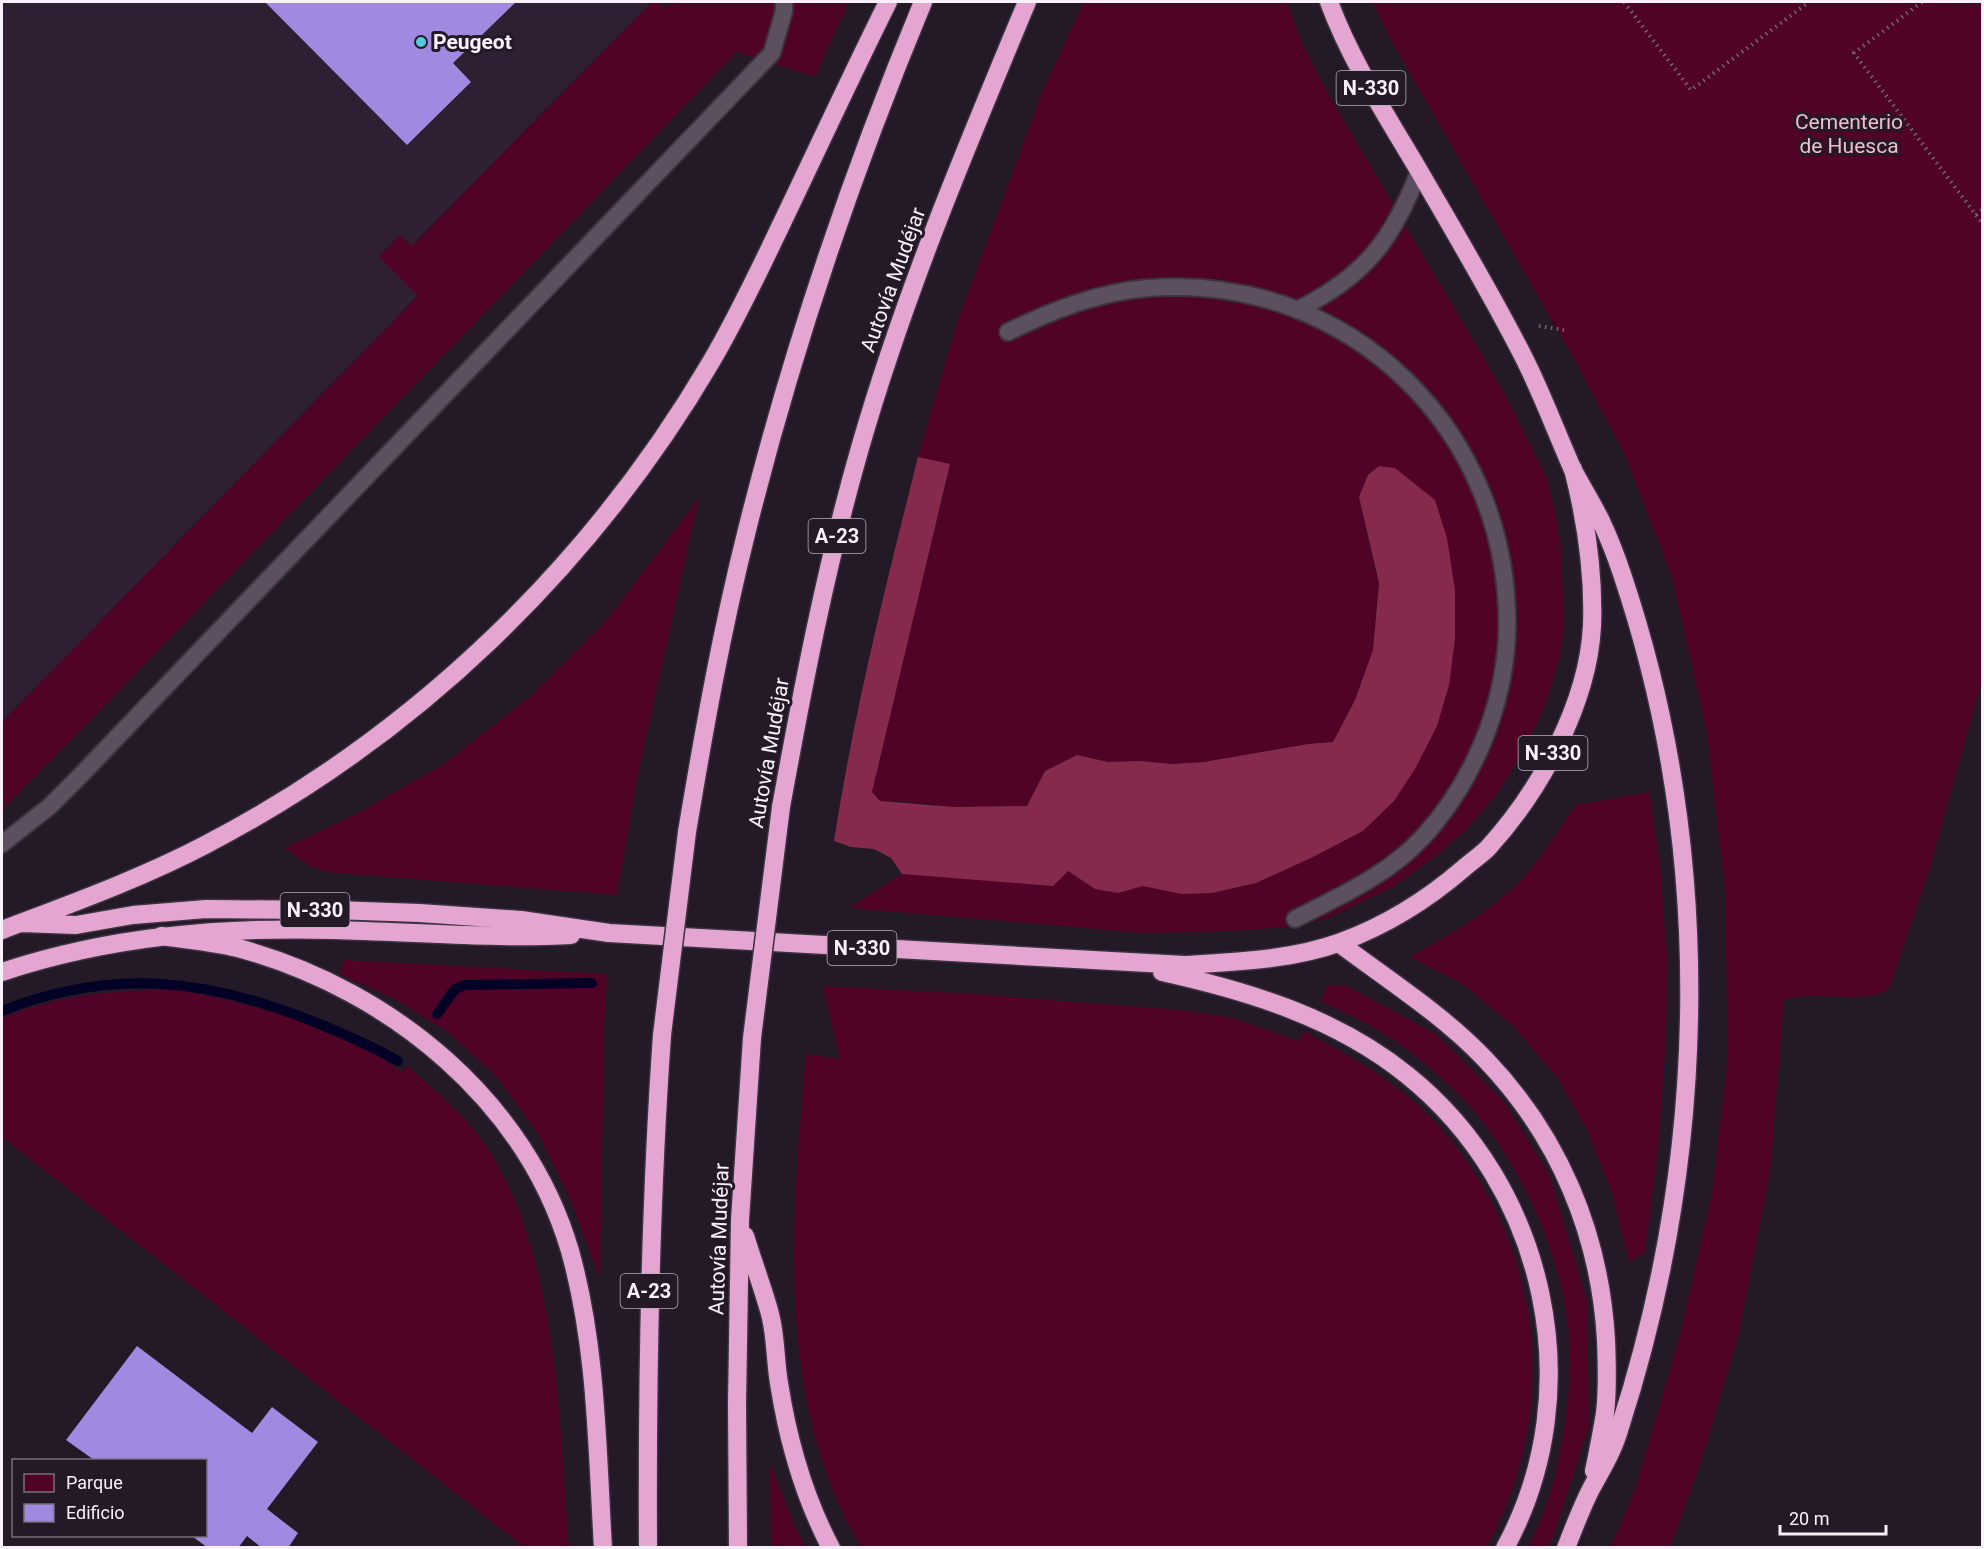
<svg xmlns="http://www.w3.org/2000/svg" width="1984" height="1549" viewBox="0 0 1984 1549" font-family="Roboto,sans-serif">
<rect width="100%" height="100%" fill="#231927"/>
<path fill="#2e1f33" d="M2,2H652L411,246L400,236L379,256L418,295L2,722Z"/>
<path fill="#500326" d="M652,2H658L665,8L672,2H849L815,77L737,52L89,722L2,810V722L418,296L379,257L400,235L412,246Z
M1084,2H1287L1301,41L1327,92L1506,396L1546,476L1556,516L1561,551L1564,625L1560,655L1551,687L1542,713L1522,754L1496,795L1467,829L1436,856L1393,887L1328,918L1287,927L1232,931L1145,933L849,908L902,874L968,878L1068,871L1095,889L1118,893L1143,886L1181,894L1212,893L1256,883L1311,858L1363,831L1415,769L1437,726L1449,685L1455,639V590L1365,527L1379,583L1373,650L1355,700L1333,742L1308,744L1204,762L1172,764L1140,761L1108,762L1077,755L1045,771L1028,806L954,807L906,802L880,801L872,792L950,465L918,457L957,323L1043,90Z
M1373,2H1982V680L1928,874L1889,989C1859,1007 1818,988 1784,1000L1770,1172L1738,1337L1699,1468L1670,1547H1611L1635,1490L1681,1331L1712,1193L1728,1057L1725,890L1707,733L1672,577L1624,453L1573,357L1388,35Z
M699,498L638,774L617,895L327,872L310,866L285,848L358,813L444,764L530,697L606,621Z
M1649,792L1660,865L1667,958L1666,1040L1658,1149L1645,1252L1629,1262L1613,1196L1588,1132L1559,1080L1513,1026L1464,985L1410,957C1451,934 1492,911 1524,877C1544,855 1559,829 1576,805Z
M344,960L607,974L604,1026L600,1279L571,1201L539,1135L496,1076L449,1033L395,999L339,974Z
M1328,985H1345L1436,1034L1505,1103L1550,1176L1587,1301L1589,1426L1553,1537L1547,1547H1528C1543,1520 1553,1488 1559,1457C1565,1427 1569,1398 1570,1367C1572,1275 1525,1164 1462,1098C1435,1071 1403,1043 1369,1025C1353,1016 1336,1009 1320,1001Z
M823,986L976,994L1180,1010L1233,1018L1299,1041L1303,1031C1351,1056 1399,1083 1437,1124C1544,1242 1562,1408 1487,1547H861C854,1534 846,1521 840,1507C777,1366 793,1204 806,1054L840,1059Z
M172,989C239,1000 304,1019 365,1048C377,1054 389,1063 400,1071L409,1067C432,1088 465,1116 483,1141C558,1251 559,1418 569,1547H524L2,1137V1018C62,994 108,991 172,989Z
M770,1464L797,1531L806,1547H771Z"/>
<path fill="#852a4d" d="M918,457L950,464L872,792L880,801L954,807L1027,806L1045,771L1077,755L1108,762L1140,761L1172,764L1204,762L1308,744L1333,742L1355,700L1373,650L1379,583L1359,497L1368,475L1379,466L1395,468L1435,500L1447,538L1455,590V639L1449,685L1437,726L1415,769L1394,801L1363,831L1311,858L1256,883L1212,893L1181,894L1143,886L1118,893L1095,889L1068,871L1053,886L902,874L891,858L874,849L851,847L834,841C854,711 886,584 918,457Z"/>
<g fill="none" stroke-linecap="round" stroke-linejoin="round">
<path stroke="#030125" stroke-width="10" d="M2,1011C110,968 205,978 312,1021C342,1033 370,1045 398,1061
M437,1014L455,989L465,985L592,983"/>
</g>
<path fill="#a188e0" d="M265,2H516L453,63L471,82L407,145Z
M137,1346L252,1433L272,1407L318,1442L267,1509L298,1533L288,1548H262L247,1536L238,1548H208L192,1536H206V1460H94L66,1440Z"/>
<g fill="none" stroke-linecap="round" stroke-linejoin="round">
<defs>
<path id="lane" d="M1297,310C1364,277 1393,240 1419,171
M1008,332C1053,310 1099,292 1148,288C1350,272 1513,433 1507,634C1504,708 1473,782 1423,837C1388,875 1340,896 1295,919
M2,844L50,806L79,777L772,53L784,11V2"/>
<path id="highway" d="M1329,2C1351,61 1386,115 1418,169C1454,231 1491,293 1523,356C1542,393 1556,432 1573,470C1582,487 1592,503 1601,521C1609,538 1616,556 1622,574C1715,850 1709,1151 1620,1427C1614,1449 1603,1467 1592,1487C1582,1506 1574,1527 1566,1548
M781,807C803,686 826,566 860,448C904,295 966,148 1027,2
M687,832C704,730 722,629 747,530C792,349 852,173 923,2
M22,923L76,925L133,915L206,909L334,910L419,913L521,920L609,933L1184,965C1236,962 1292,960 1341,942C1387,925 1427,900 1464,868C1472,861 1481,855 1488,848C1540,791 1588,704 1592,626C1594,572 1586,520 1573,469
M2,930C70,904 140,879 205,845C415,736 591,566 711,362C737,318 759,271 781,225C817,150 851,76 888,2
M161,936C188,940 218,942 245,950C392,992 526,1101 570,1251C597,1347 597,1449 603,1548
M1339,943C1388,980 1442,1014 1485,1059C1559,1136 1600,1234 1606,1340C1607,1364 1608,1389 1605,1413C1602,1432 1598,1452 1594,1471
M2,972C110,936 221,927 334,930C413,932 492,939 571,935
M1162,972C1248,991 1337,1018 1407,1075C1546,1186 1591,1390 1505,1548
M745,1236C753,1262 763,1288 770,1314C776,1336 775,1360 779,1383C788,1441 803,1495 831,1548
M648,1548C647,1376 650,1206 662,1035
M738,1548L737,1404L740,1220L752,1038"/>
</defs>
<use href="#lane" stroke="#3c333f" stroke-width="20"/>
<use href="#highway" stroke="#3c333f" stroke-width="21"/>
<path stroke="#706773" stroke-width="4" stroke-dasharray="1.5 4.5" stroke-linecap="butt" d="M1624,2L1691,90L1809,2
M1922,2L1854,53L1982,223
M1976,215L1982,210
M1539,326L1564,330"/>
<use href="#lane" stroke="#5c4f60" stroke-width="16"/>
<use href="#highway" stroke="#e4a6d0" stroke-width="18"/>
<defs>
<path id="highway-bridge" d="M662,1035L687,832
M752,1038L781,807"/>
</defs>
<use href="#highway-bridge" stroke="#3c333f" stroke-width="21" stroke-linecap="butt"/>
<use href="#highway-bridge" stroke="#e4a6d0" stroke-width="18"/>
</g>
<circle fill="#54cadd" stroke="#231927" stroke-width="2" cx="421" cy="42" r="6"/>
<g text-anchor="middle" stroke-width="6" stroke-linejoin="round" paint-order="stroke">
<g fill="#231927" stroke="#b8b0bb" stroke-width="1.5">
<rect x="1336.5" y="71" width="69" height="34" rx="4.5"/>
<rect x="808.5" y="519" width="57" height="34" rx="4.5"/>
<rect x="1518.5" y="736" width="69" height="34" rx="4.5"/>
<rect x="280.5" y="893" width="69" height="34" rx="4.5"/>
<rect x="827.5" y="931" width="69" height="34" rx="4.5"/>
<rect x="620.5" y="1274" width="57" height="34" rx="4.5"/>
</g>
<g font-size="20" font-weight="bold" fill="#f8f0fa">
<text x="1371" y="95">N-330</text>
<text x="837" y="543">A-23</text>
<text x="1553" y="760">N-330</text>
<text x="315" y="917">N-330</text>
<text x="862" y="955">N-330</text>
<text x="649" y="1298">A-23</text>
</g>
<g font-size="21" font-weight="bold" fill="#f8f0fa" stroke="#231927" text-anchor="start">
<text x="433" y="49">Peugeot</text>
</g>
<g font-size="21" fill="#f2becc" stroke="#231927">
<text x="1849" y="129">Cementerio<tspan x="1849" dy="24">de Huesca</tspan></text>
</g>
<g font-size="21" fill="#f8f0fa" stroke="#231927">
<text transform="translate(893 280) rotate(-70)" y="7">Autovía Mudéjar</text>
<text transform="translate(769 753) rotate(-80)" y="7">Autovía Mudéjar</text>
<text transform="translate(719 1239) rotate(-88)" y="7">Autovía Mudéjar</text>
</g>
</g>
<rect width="1984" height="1549" fill="none" stroke="#f8f0fa" stroke-width="6"/>
<rect x="12" y="1459" width="195" height="78" fill="#231927" stroke="#786f7b" stroke-width="1.5"/>
<rect x="24" y="1474" width="30" height="18" fill="#500326" stroke="#786f7b" stroke-width="1.5"/>
<text x="66" y="1489" font-size="18" fill="#f8f0fa">Parque</text>
<rect x="24" y="1504" width="30" height="18" fill="#a188e0" stroke="#786f7b" stroke-width="1.5"/>
<text x="66" y="1519" font-size="18" fill="#f8f0fa">Edificio</text>
<path d="M1780 1525v9h106v-9" fill="none" stroke="#f8f0fa" stroke-width="3"/>
<text x="1789" y="1525" font-size="18" fill="#f8f0fa" stroke="#231927" stroke-width="4.5" paint-order="stroke">20 m</text>
</svg>
